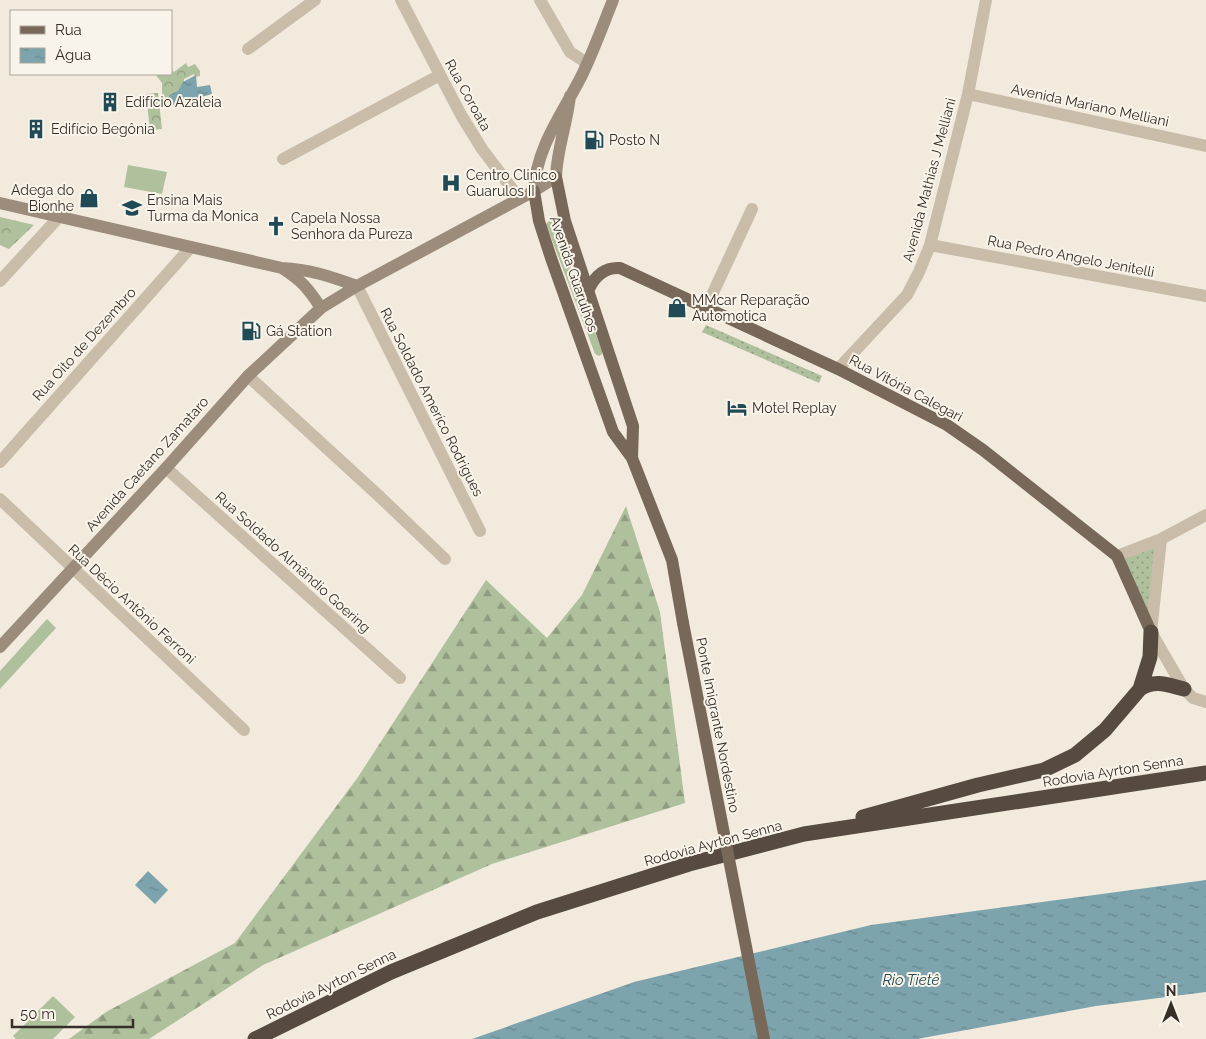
<svg xmlns="http://www.w3.org/2000/svg" width="1206" height="1039" viewBox="0 0 1206 1039" font-family="Raleway,sans-serif">
<defs>
<pattern id="forest-firs" width="22" height="20" patternUnits="userSpaceOnUse" patternTransform="scale(1.25)"><rect width="22" height="20" fill="#afc09d"/><path d="M5 1l3.5 6h-7zM16 11l3.5 6h-7z" fill="#8f9c80"/></pattern>
<pattern id="park-crowns" width="20" height="18" patternUnits="userSpaceOnUse" patternTransform="scale(1.25)"><rect width="20" height="18" fill="#afc09d"/><path d="M2 6a3 3 0 1 1 6 0M12 15a3 3 0 1 1 6 0" fill="none" stroke="#8f9c80"/></pattern>
<pattern id="garden-dots" width="8" height="8" patternUnits="userSpaceOnUse" patternTransform="scale(1.25)"><rect width="8" height="8" fill="#afc09d"/><path d="M2 2h.1M6 6h.1" fill="none" stroke="#8f9c80" stroke-width="1.8" stroke-linecap="round"/></pattern>
<pattern id="water-ripples" width="26" height="14" patternUnits="userSpaceOnUse" patternTransform="scale(1.25)"><rect width="26" height="14" fill="#7da4ad"/><path d="M2 4q2-2 4 0t4 0M15 11q2-2 4 0t4 0" fill="none" stroke="#67868d"/></pattern>
</defs>
<rect width="100%" height="100%" fill="#f1eadd"/>
<path fill="#afc09d" d="M128,165L167,172L162,194L124,187Z
M549,221L554,223L602,351V354L599,356L595,354L546,224Z
M47,619L56,628L0,689V671Z
M53,996L75,1017L53,1039H16L13,1036Z"/>
<path fill="url(#forest-firs)" d="M626,506L660,612L685,803L492,864L263,965L149,1039H69L106,1012L235,943L358,777L486,580L547,638L582,595Z"/>
<path fill="url(#park-crowns)" d="M186,63L188,67L195,64L200,71V76L195,77L194,74L184,79V83L170,103H162V83L155,74H171V69L174,72Z
M158,93L162,129L150,130L146,94Z
M0,217L34,225L9,249L0,245Z"/>
<path fill="url(#garden-dots)" d="M706,325L822,376L819,383L702,332Z
M1161,539L1151,632L1117,556Z"/>
<path fill="url(#water-ripples)" d="M196,75L197,87L210,85L212,94L169,106V95L178,91L183,82Z
M148,871L168,890L155,904L135,885Z
M1206,880V992L1096,1006L917,1039H472L634,982L871,925Z"/>
<g fill="none" stroke-linecap="round" stroke-linejoin="round">
<path stroke="#c9bca9" stroke-width="12" d="M401,0L461,115L482,149L519,198
M540,0L570,52L587,63
M248,49L315,0
M968,94L1206,146
M283,159L440,75
M930,245L1206,296
M0,281L59,217
M357,286L480,531
M706,308L752,209
M838,369L907,295L919,272L930,245L968,94L986,0
M248,376L379,496L445,559
M0,462L191,247
M166,468L400,678
M0,499L244,730
M1161,539L1151,632L1184,689L1193,698L1206,702
M1117,556L1161,539L1206,515"/>
<path stroke="#9c8c7b" stroke-width="12" d="M534,191C536,147 563,113 582,75C594,50 603,25 613,0
M0,203L282,268C309,269 332,277 357,286
M282,268C302,281 308,288 321,308
M0,647L166,468L248,376L321,308L357,286L534,191L556,177C557,149 567,124 570,96"/>
<path stroke="#78685a" stroke-width="12" d="M556,177L565,221L633,426L632,458
M534,191L539,221L551,258L613,432L632,458L672,560L683,623
M589,289C595,276 604,267 620,268L838,369L947,425L983,450L1117,556L1151,632"/>
<path stroke="#574a40" stroke-width="15" d="M1140,689C1155,679 1168,685 1184,689
M863,817L978,785L1044,770L1075,755L1105,730L1140,689L1150,657L1151,632
M255,1039L391,972L537,912L689,864L804,834L1206,773"/>
<path stroke="#78685a" stroke-width="12" d="M683,623L764,1039"/>
</g>
<defs>
<symbol id="building-bare" viewBox="-9 -9 18 18"><path d="M-4-6H4V6H1V3H-1V6H-4ZM-2.5-4.3h1.7v1.8h-1.7ZM.8-4.3h1.7v1.8H.8ZM-2.5-1h1.7V.8h-1.7ZM.8-1h1.7V.8H.8Z" fill="#204b56" stroke="#f9f4e9" stroke-width="2.5" paint-order="stroke"/></symbol>
<symbol id="fuel-bare" viewBox="-9 -9 18 18"><path d="M-5.5-6h7V0h2V4h1.3V-2.5L3-4.5l.8-.8L6-3V5H2.5V1h-1V6h-7ZM-4.2-4.7v3.2H.2V-4.7Z" fill="#204b56" stroke="#f9f4e9" stroke-width="2.5" paint-order="stroke"/></symbol>
<symbol id="hospital-bare" viewBox="-9 -9 18 18"><path d="M-5-5h3v3.5h4V-5h3V5h-3V1.5h-4V5h-3Z" fill="#204b56" stroke="#f9f4e9" stroke-width="2.5" paint-order="stroke"/></symbol>
<symbol id="shop-bare" viewBox="-9 -9 18 18"><path d="M-5-2.5h2.3a2.7 3.5 0 0 1 5.4 0H5L5.5 6h-11ZM-1.5-2.5h3a1.5 2.3 0 0 0-3 0Z" fill="#204b56" stroke="#f9f4e9" stroke-width="2.5" paint-order="stroke"/></symbol>
<symbol id="university-bare" viewBox="-9 -9 18 18"><path d="M0-5L7-2L0 1L-7-2ZM-4 1L0 2.5L4 1V4Q0 6-4 4Z" fill="#204b56" stroke="#f9f4e9" stroke-width="2.5" paint-order="stroke"/></symbol>
<symbol id="church-bare" viewBox="-9 -9 18 18"><path d="M-1.2-6h2.4v3.5h3.3v2.4h-3.3V6h-2.4V-.1h-3.3v-2.4h3.3Z" fill="#204b56" stroke="#f9f4e9" stroke-width="2.5" paint-order="stroke"/></symbol>
<symbol id="hotel-bare" viewBox="-9 -9 18 18"><path d="M-6-4.5h1.5V1H6V5H4.5V3h-9V5H-6ZM-4 0a1.8 1.8 0 1 1 3.6 0ZM.5 0V-2.5h3Q6-2.5 6 0Z" fill="#204b56" stroke="#f9f4e9" stroke-width="2.5" paint-order="stroke"/></symbol>
</defs>
<g fill-rule="evenodd">
<use href="#building-bare" x="96" y="88" width="28" height="28"/>
<use href="#building-bare" x="22" y="115" width="28" height="28"/>
<use href="#fuel-bare" x="580" y="126" width="28" height="28"/>
<use href="#hospital-bare" x="437" y="169" width="28" height="28"/>
<use href="#shop-bare" x="75" y="184" width="28" height="28"/>
<use href="#university-bare" x="118" y="194" width="28" height="28"/>
<use href="#church-bare" x="262" y="212" width="28" height="28"/>
<use href="#shop-bare" x="663" y="294" width="28" height="28"/>
<use href="#fuel-bare" x="237" y="317" width="28" height="28"/>
<use href="#hotel-bare" x="723" y="394" width="28" height="28"/>
</g>
<g text-anchor="middle" stroke-width="4" stroke-linejoin="round" paint-order="stroke">
<g font-size="14" fill="#362f29" stroke="#f9f4e9">
<text transform="translate(468 95) rotate(61)" y="5">Rua Coroata</text>
<text transform="translate(1090 105) rotate(12)" y="5">Avenida Mariano Melliani</text>
<text transform="translate(929 180) rotate(-75)" y="5">Avenida Mathias J Melliani</text>
<text transform="translate(1071 256) rotate(11)" y="5">Rua Pedro Angelo Jenitelli</text>
<text transform="translate(574 274) rotate(71)" y="5">Avenida Guarulhos</text>
<text transform="translate(84 344) rotate(-48)" y="5">Rua Oito de Dezembro</text>
<text transform="translate(906 388) rotate(28)" y="5">Rua Vitória Calegari</text>
<text transform="translate(432 402) rotate(63)" y="5">Rua Soldado Ameríco Rodrigues</text>
<text transform="translate(147 464) rotate(-48)" y="5">Avenida Caetano Zamataro</text>
<text transform="translate(293 562) rotate(42)" y="5">Rua Soldado Almândio Goering</text>
<text transform="translate(132 604) rotate(43)" y="5">Rua Décio Antônio Ferroni</text>
<text transform="translate(718 725) rotate(79)" y="5">Ponte Imigrante Nordestino</text>
<text transform="translate(1113 771) rotate(-9)" y="5">Rodovia Ayrton Senna</text>
<text transform="translate(713 843) rotate(-15)" y="5">Rodovia Ayrton Senna</text>
<text transform="translate(331 984) rotate(-26)" y="5">Rodovia Ayrton Senna</text>
</g>
<g font-size="14" fill="#362f29" stroke="#f9f4e9" text-anchor="start">
<text x="125" y="107">Edifício Azaleia</text>
<text x="51" y="134">Edifício Begônia</text>
<text x="609" y="145">Posto N</text>
<text x="466" y="180">Centro Clinico<tspan x="466" dy="16">Guarulos II</tspan></text>
<text x="74" y="195" text-anchor="end">Adega do<tspan x="74" dy="16">Bionhe</tspan></text>
<text x="147" y="205">Ensina Mais<tspan x="147" dy="16">Turma da Monica</tspan></text>
<text x="291" y="223">Capela Nossa<tspan x="291" dy="16">Senhora da Pureza</tspan></text>
<text x="692" y="305">MMcar Reparação<tspan x="692" dy="16">Automotica</tspan></text>
<text x="266" y="336">Gá Station</text>
<text x="752" y="413">Motel Replay</text>
</g>
<g font-size="15" font-style="italic" fill="#204b56" stroke="#f9f4e9">
<text x="911" y="985">Rio Tietê</text>
</g>
</g>
<rect x="10" y="10" width="162" height="65" fill="#f9f4e9" stroke="#aba59c"/>
<rect x="20" y="26" width="25" height="8" fill="#78685a" stroke="#aba59c"/>
<text x="55" y="35" font-size="15" fill="#362f29">Rua</text>
<rect x="20" y="48" width="25" height="15" fill="url(#water-ripples)" stroke="#aba59c"/>
<text x="55" y="60" font-size="15" fill="#362f29">Água</text>
<g transform="translate(1171 1004)" stroke="#f9f4e9" stroke-width="4" paint-order="stroke">
<path d="M0-4L9 19L0 12L-9 19Z" fill="#362f29"/>
<text y="-8" font-size="14" font-weight="bold" text-anchor="middle" fill="#362f29">N</text>
</g>
<path d="M12 1019v8h121v-8" fill="none" stroke="#362f29" stroke-width="2.5"/>
<text x="20" y="1019" font-size="15" fill="#362f29" stroke="#f9f4e9" stroke-width="4" paint-order="stroke">50 m</text>
</svg>
